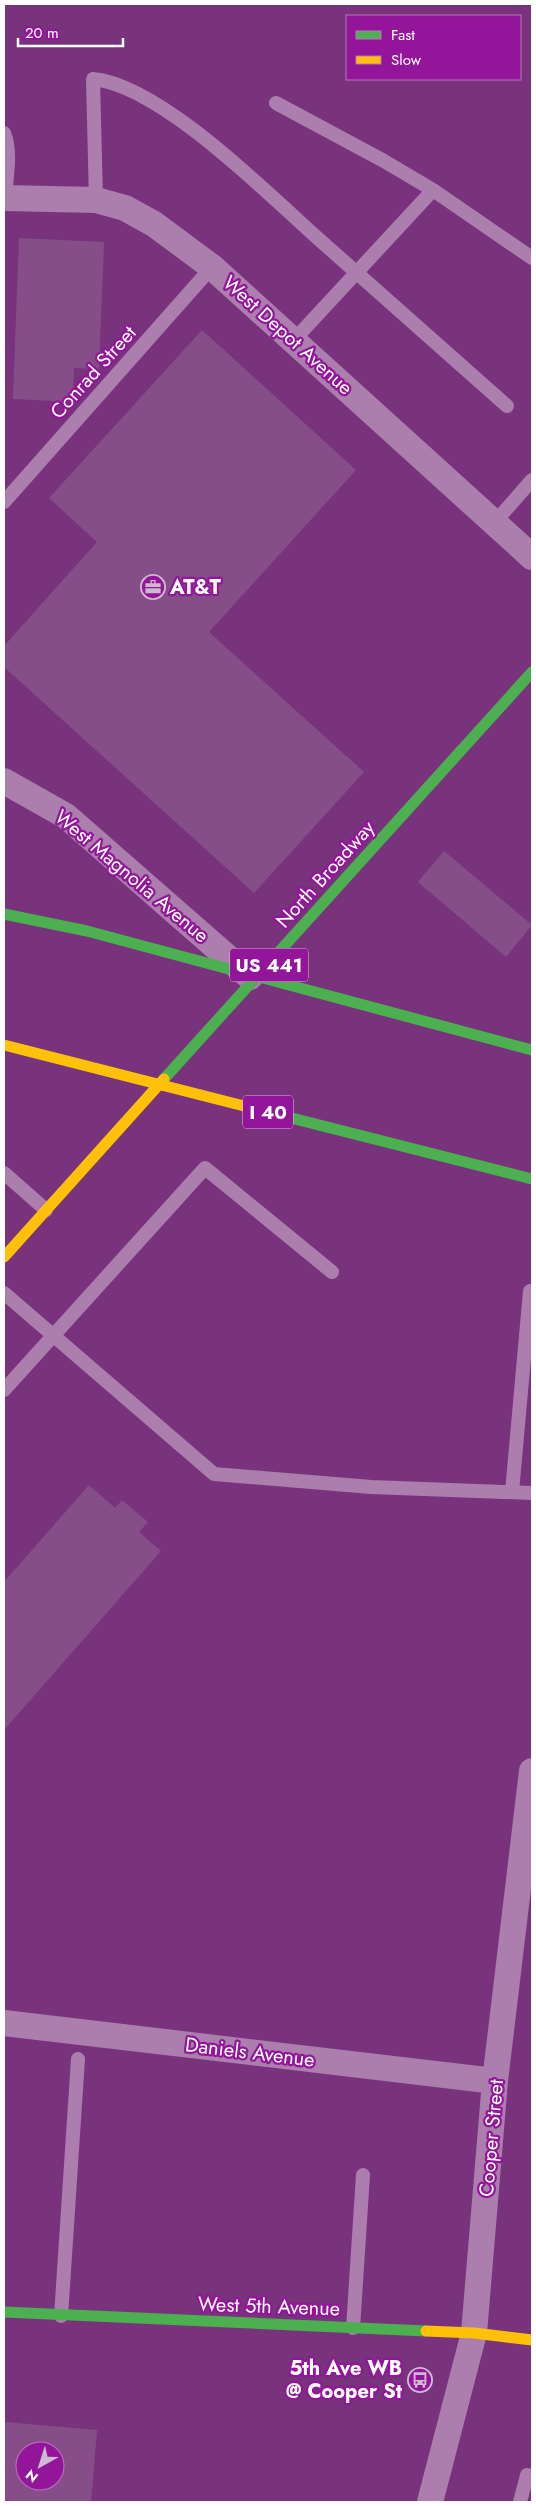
<svg xmlns="http://www.w3.org/2000/svg" width="536" height="2506" viewBox="0 0 536 2506" font-family="Jost,sans-serif">
<rect width="100%" height="100%" fill="#78337c"/>
<path fill="#864e89" fill-rule="evenodd" d="M19,238L104,242L99,369L74,368L73,402L13,399Z
M202,330L356,470L209,632L364,772L254,893L4,667V646L97,542L49,498Z
M444,851L532,925L506,957L418,882Z
M89,1485L115,1508L122,1500L148,1522L139,1532L161,1551L4,1730V1582Z
M4,2422L97,2430L91,2502H4ZM25,2451H55V2481H25Z"/>
<g fill="none" stroke-linecap="round" stroke-linejoin="round">
<path stroke="#ab7eae" stroke-width="14" d="M276,103L384,161L433,190L532,258
M4,133C12,152 6,178 5,198
M96,200L93,79C161,85 270,196 322,242C384,297 445,351 507,406
M294,340L433,190
M4,502L212,267
M495,522L532,480
M4,1173L46,1210
M4,1293L214,1474L371,1487L532,1493
M4,1390L205,1168L332,1272
M512,1492L530,1291L532,1292
M61,2316L78,2059
M353,2328L363,2175
M520,2502L527,2475L532,2476"/>
<path stroke="#ab7eae" stroke-width="26" d="M4,198L96,200L125,208L154,224L212,267L532,557
M4,781L66,816L250,977
M4,2023L495,2081
M430,2502L474,2333L495,2081L532,1771"/>
<path stroke="#4caf50" stroke-width="11" d="M4,914L87,931L532,1050
M164,1079L532,672
M248,1107L532,1179
M4,2312L426,2331"/>
<path stroke="#ffc107" stroke-width="11" d="M4,1045L248,1107
M4,1257L164,1079
M426,2331L474,2333L532,2340"/>
</g>
<defs>
<symbol id="office-ring" viewBox="-11 -11 22 22"><circle r="9.5" fill="#93159a" stroke="#d0b8d1" stroke-width="1.5"/><path d="M-6-3h4V-5.5h4V-3h4V5H-6ZM-1-4.5V-3h2v-1.5ZM-6 0V1H6V0Z" fill="#d0b8d1"/></symbol>
<symbol id="bus-ring" viewBox="-11 -11 22 22"><circle r="9.5" fill="#93159a" stroke="#d0b8d1" stroke-width="1.5"/><path d="M-5-6H5V4H4V6H2V4H-2V6H-4V4H-5ZM-3.5-4V0h7V-4ZM-3.5 1.2v1.5H-2V1.2ZM2 1.2v1.5H3.5V1.2Z" fill="#d0b8d1"/></symbol>
</defs>
<g fill-rule="evenodd">
<use href="#office-ring" x="139" y="573" width="28" height="28"/>
<use href="#bus-ring" x="406" y="2366" width="28" height="28"/>
</g>
<g text-anchor="middle" stroke-width="4.5" stroke-linejoin="round" paint-order="stroke">
<g fill="#93159a" stroke="#dfb9e1" stroke-width="1">
<rect x="230" y="948.5" width="78" height="33" rx="4"/>
<rect x="243" y="1095.5" width="50" height="33" rx="4"/>
</g>
<g font-size="19" font-weight="bold" fill="#fff">
<text x="269" y="972">US 441</text>
<text x="268" y="1119">I 40</text>
</g>
<g font-size="20" fill="#fff" stroke="#93159a">
<text transform="translate(288 335) rotate(42)" y="7">West Depot Avenue</text>
<text transform="translate(93 372) rotate(-48)" y="7">Conrad Street</text>
<text transform="translate(325 874) rotate(-48)" y="7">North Broadway</text>
<text transform="translate(132 876) rotate(40)" y="7">West Magnolia Avenue</text>
<text transform="translate(250 2052) rotate(7)" y="7">Daniels Avenue</text>
<text transform="translate(491 2138) rotate(-85)" y="7">Cooper Street</text>
<text transform="translate(269 2306) rotate(2)" y="7">West 5th Avenue</text>
</g>
<g font-size="20" font-weight="bold" fill="#fff" stroke="#93159a" text-anchor="start">
<text x="170" y="594">AT&amp;T</text>
<text x="402" y="2375" text-anchor="end">5th Ave WB<tspan x="402" dy="23">@ Cooper St</tspan></text>
</g>
</g>
<rect width="536" height="2506" fill="none" stroke="#ffffff" stroke-width="10"/>
<rect x="346" y="15" width="175" height="65" fill="#93159a" stroke="#be73c2"/>
<rect x="356" y="31" width="25" height="8" fill="#4caf50" stroke="#be73c2"/>
<text x="391" y="40" font-size="15" fill="#ffffff">Fast</text>
<rect x="356" y="56" width="25" height="8" fill="#ffc107" stroke="#be73c2"/>
<text x="391" y="65" font-size="15" fill="#ffffff">Slow</text>
<g transform="translate(40 2466) rotate(219)"><circle r="24" fill="#93159a" stroke="#be73c2"/>
<path d="M0-4L9 19L0 12L-9 19Z" fill="#d0b8d1"/>
<text y="-8" font-size="14" font-weight="bold" text-anchor="middle" fill="#ffffff">N</text>
</g>
<path d="M18 38v8h105v-8" fill="none" stroke="#ffffff" stroke-width="2.5"/>
<text x="25" y="38" font-size="15" fill="#ffffff" stroke="#93159a" stroke-width="4" paint-order="stroke">20 m</text>
</svg>
